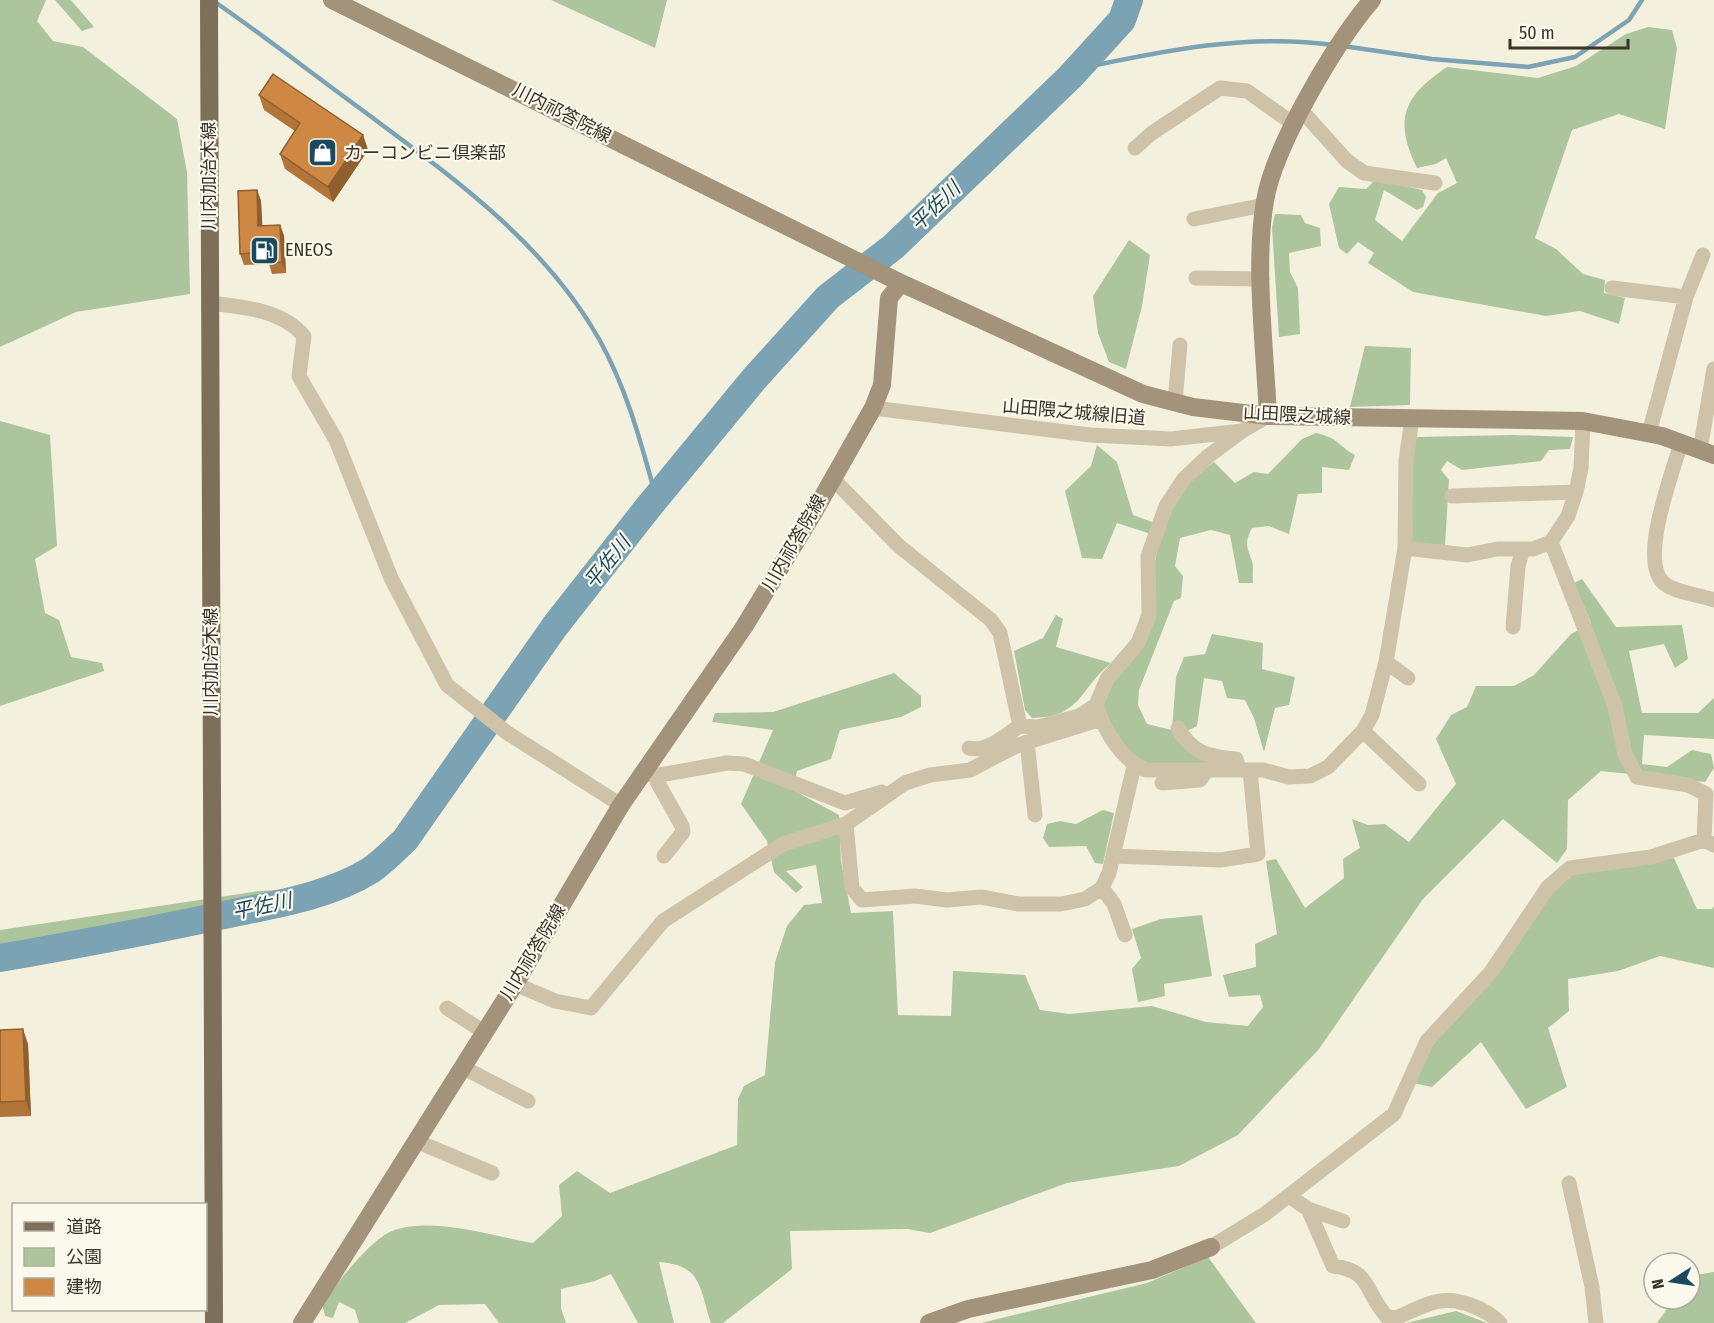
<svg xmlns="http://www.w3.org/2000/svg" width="1714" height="1323" viewBox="0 0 1714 1323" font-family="'Fira Sans Condensed','Noto Sans JP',sans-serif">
<rect width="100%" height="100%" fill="#f4f0de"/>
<path fill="#adc59d" d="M0,0H46L37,21L53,41L83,47L177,119L187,172L190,294L76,312L0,347Z
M55,0H71L94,27L82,31Z
M551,0H667L655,48Z
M1648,27L1672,30L1677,48L1665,129L1619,114L1572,130L1535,238L1556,249L1583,274L1605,280L1604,293L1625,298L1619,324L1580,311L1546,316L1413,292L1368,263L1374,253L1358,242L1347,254L1339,248L1329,204L1339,187L1366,189L1376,179L1422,190L1426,197L1423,207L1417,210L1384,190L1375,220L1402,241L1438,193L1457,183L1446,158L1436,164L1417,168C1393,119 1404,96 1447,67L1538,78L1576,66L1626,34Z
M1275,214L1301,215L1305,223L1320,228L1321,246L1289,253L1290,272L1298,288L1300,334L1279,337L1272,227Z
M1129,240L1150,255L1142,306L1126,369L1109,362L1098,333L1093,296Z
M1365,346L1411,348L1410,405L1350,407Z
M0,421L50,435L57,546L35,559L45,613L59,620L71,657L102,663L104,671L0,706Z
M1316,433C1339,438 1337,445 1355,455L1349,470L1322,467V493L1298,494L1289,534L1269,526L1252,528C1244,544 1247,546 1252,561C1254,567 1252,576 1253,583H1239L1230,535L1211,530L1180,538L1175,566L1183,576L1181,598L1174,601L1139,690L1138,705L1147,724L1172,730L1176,677L1184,657L1205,654L1212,634L1263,643L1262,669L1295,677L1289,705L1275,708L1264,752L1254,718L1245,700L1227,698L1222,681L1204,678L1197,726L1185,732L1211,766L1137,763C1125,748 1101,726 1101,706C1100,678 1136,662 1142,641C1162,568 1142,513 1214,462L1235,483L1254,472L1268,474L1302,439Z
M1513,435L1573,437L1570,449L1549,450L1541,461L1462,470L1447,461L1441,470L1449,480L1445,546L1409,544L1414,437Z
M1097,445L1117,462L1133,515L1155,523L1151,534L1117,523L1102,559L1082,558L1065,491L1091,466Z
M1582,579L1616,627L1682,625L1688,659L1675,668L1664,644L1629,651L1642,713H1698L1714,698V739L1644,735L1642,764L1667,767L1692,750L1711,754L1714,768L1705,782L1601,771L1568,800L1567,849L1557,863L1503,819L1423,899L1319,1049L1238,1135L1179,1166L1067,1183L930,1233L907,1229L790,1231L792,1269L723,1323H711C699,1287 702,1265 659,1262L674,1323H638L611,1274L595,1281L561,1289V1308L566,1323H499L485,1304L439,1305L405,1323H359L355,1310L339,1302L333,1318L325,1316L322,1304C335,1285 371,1239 392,1231C432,1216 491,1236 533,1243L562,1216L559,1185L577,1171L610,1193L737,1145L738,1099L744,1086L765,1075L775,962L787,926L804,905L822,903L816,865L786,871L803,887L796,893L774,872L767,841L741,804L773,730L712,722L715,713L773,712L894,673L921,696V707L901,717L840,730L831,759L797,771L793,790L839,815L841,861L851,913L893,911L898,1015L951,1016L953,971L1025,975L1040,1010L1069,1014L1152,1006L1206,1022L1248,1026L1263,1007L1260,995L1229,997L1223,975L1256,967L1255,944L1277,934L1266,861L1276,859L1305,908L1344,878L1343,859L1360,848L1352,819L1368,825L1385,824L1409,842L1456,784L1436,739L1451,715L1467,707L1476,686H1514L1534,675L1571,634L1591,623L1574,583Z
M1056,615L1063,619L1056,647L1111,663C1079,689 1082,717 1032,718L1025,710L1014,651L1043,638Z
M1103,810L1114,813L1103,864L1095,863L1086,846L1049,847L1043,838L1047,824L1060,821L1076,824Z
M1674,858L1697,909H1712L1714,906V968L1660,956L1618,971L1568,979L1569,1011L1548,1028L1567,1087L1526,1109L1481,1042L1432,1087L1413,1083L1432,1043L1551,892L1573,873Z
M279,890L105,933L0,951V930L259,891Z
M1202,915L1212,976L1164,984L1165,996L1138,1002L1132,969L1141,958L1132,929L1161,919Z
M1208,1257L1256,1323H981L1147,1283Z
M1714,1272V1323H1657L1669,1306V1299H1690V1276Z
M1456,1311L1487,1323H1406Z"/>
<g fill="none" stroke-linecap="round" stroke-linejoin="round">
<path stroke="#7ba3b4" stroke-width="4.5" d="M215,2C263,35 310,72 358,107C448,174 543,240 599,339C627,389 641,443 656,497
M1343,46L1432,59L1528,67L1575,57L1629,20L1642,0
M1077,69C1162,51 1247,33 1334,45"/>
<path stroke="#7ba3b4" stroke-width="28" d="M0,958C75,945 149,931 224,915C272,905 328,897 371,870C384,861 394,850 405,840L555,626L646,510L754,379L828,297L893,247L1070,77L1122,20L1129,0"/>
<path stroke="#cec3a9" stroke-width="15" d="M1302,111L1347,161L1364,173L1435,183
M1135,148L1152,133L1220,88L1247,91L1295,125
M1194,219L1264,205
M1196,278L1262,279
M1612,288L1686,297
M209,303C242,307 281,309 304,336L299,376L336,440L391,578L447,685L506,732L621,805
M1175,402L1180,345
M873,408L1090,435L1171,439L1242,431L1268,416
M1412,418L1406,461L1405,548L1467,555L1498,549H1533L1551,542L1568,516L1576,492L1581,468L1583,421
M1649,433L1686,297L1703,255
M1681,443C1673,472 1637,563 1665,584C1677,593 1700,595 1714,600
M1700,450L1714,369
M832,478L899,546L991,620L1000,633L1020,726L1038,727L1079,716L1096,705L1107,679L1138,643L1149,615L1148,556L1166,506L1183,480L1207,457L1242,431
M1452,496L1576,492
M1551,542L1615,706L1625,754L1637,777L1688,785L1706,794L1704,840
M1405,548L1386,662L1408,678
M1513,627L1518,566L1523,549
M1386,662L1372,715L1363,731L1419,784
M1098,710C1105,732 1124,762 1146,770H1263L1289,777L1310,776L1328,767L1363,731
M1101,719L1018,745L970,770L930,775L905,783L846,824L852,888L862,900L915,896L947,900L981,897L1019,904H1061L1085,899L1102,888L1109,873L1134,766
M1178,728C1192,753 1208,757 1236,759L1239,770
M1027,742L1035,815
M969,748C987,753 1005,735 1020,726
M644,772L654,776L727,763L744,764L845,803L882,792
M654,776L682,826L683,832L664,856
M1162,783L1200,780L1207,770
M1113,856L1220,860L1258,854L1250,770
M1102,888L1114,904L1125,935
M515,984L555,1001L591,1008L663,921L783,844L846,824
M447,1008L484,1032
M462,1067L528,1101
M416,1141L492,1173
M1569,1183L1592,1287L1596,1323
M1289,1196L1308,1209L1333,1266C1371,1270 1364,1291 1387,1317L1395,1318C1409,1313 1425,1303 1440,1301C1460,1298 1486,1309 1500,1323
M1308,1209L1343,1221
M1211,1247L1265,1214L1394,1114L1427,1041L1491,972L1548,887L1570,868L1651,857L1704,840L1714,845"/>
<path stroke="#a2937a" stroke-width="18" d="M332,0L901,283L1143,394L1193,407L1268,416L1583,421L1662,436L1714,455
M1268,416C1265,350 1254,264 1265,201C1274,146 1336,42 1372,0
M302,1323L515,984L621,805L744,627L814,512L873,408L882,385L889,298L901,283
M929,1323L968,1309L1152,1270L1211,1247"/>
<path stroke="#7d6f59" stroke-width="18" d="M209,0L214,1323"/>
</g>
<path fill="#b1753a" d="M259,95L363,135L368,150L333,202L285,169L280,154L295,131L264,110Z
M257,190L261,201L262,226L280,225L284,236L286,273L272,274L269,264L244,265L240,254Z
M0,1030L28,1044L31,1116L0,1117Z"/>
<path fill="#905f2f" d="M363,135L368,150L333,202L328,187Z
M257,190L261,201L263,237L258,226Z
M280,225L284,236L286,273L282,262Z
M23,1029L28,1044L31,1116L26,1101Z"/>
<path fill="#ce8843" stroke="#905f2f" stroke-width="1.5" d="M273,74L363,135L328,187L280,154L300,123L259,95Z
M257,190L258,226L280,225L282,262L268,263V252L240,254L238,191Z
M23,1029L26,1101L0,1102V1030Z"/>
<defs>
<symbol id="shop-square" viewBox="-11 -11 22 22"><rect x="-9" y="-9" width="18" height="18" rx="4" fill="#1b4a60" stroke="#fbf8ec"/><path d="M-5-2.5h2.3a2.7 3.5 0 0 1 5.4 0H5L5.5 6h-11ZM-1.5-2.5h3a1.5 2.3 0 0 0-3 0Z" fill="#fff"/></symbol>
<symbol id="fuel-square" viewBox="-11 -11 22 22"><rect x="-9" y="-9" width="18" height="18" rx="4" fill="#1b4a60" stroke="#fbf8ec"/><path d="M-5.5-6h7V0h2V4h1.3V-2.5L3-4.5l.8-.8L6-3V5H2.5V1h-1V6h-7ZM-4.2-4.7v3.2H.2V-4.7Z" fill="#fff"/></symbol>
</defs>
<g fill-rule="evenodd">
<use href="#shop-square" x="306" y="136" width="33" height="33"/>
<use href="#fuel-square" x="248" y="234" width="33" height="33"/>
</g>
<g text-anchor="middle" stroke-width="4.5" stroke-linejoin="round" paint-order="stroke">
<g font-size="18" fill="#3b3329" stroke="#fbf8ec">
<text transform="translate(562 113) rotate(27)" y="6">川内祁答院線</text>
<text transform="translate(209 176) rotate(-90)" y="6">川内加治木線</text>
<text transform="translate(1074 412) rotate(5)" y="6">山田隈之城線旧道</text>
<text transform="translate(1297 415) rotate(3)" y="6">山田隈之城線</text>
<text transform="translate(794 543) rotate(-60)" y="6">川内祁答院線</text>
<text transform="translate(211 662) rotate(-90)" y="6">川内加治木線</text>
<text transform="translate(533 952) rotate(-59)" y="6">川内祁答院線</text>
</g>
<g font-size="18" fill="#3b3329" stroke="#fbf8ec" text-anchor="start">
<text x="344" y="159">カーコンビニ倶楽部</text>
<text x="285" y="256">ENEOS</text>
</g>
<g font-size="20" font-style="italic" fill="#1b4a60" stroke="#fbf8ec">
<text transform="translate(935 206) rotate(-44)" y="7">平佐川</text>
<text transform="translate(607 562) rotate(-51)" y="7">平佐川</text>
<text transform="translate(262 906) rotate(-12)" y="7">平佐川</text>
</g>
</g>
<rect x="12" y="1203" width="195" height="108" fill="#fbf8ec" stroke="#aea99e" stroke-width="1.5"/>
<rect x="24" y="1222" width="30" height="9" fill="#7d6f59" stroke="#aea99e" stroke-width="1.5"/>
<text x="66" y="1233" font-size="18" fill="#3b3329">道路</text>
<rect x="24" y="1248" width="30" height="18" fill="#adc59d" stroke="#aea99e" stroke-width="1.5"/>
<text x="66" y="1263" font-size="18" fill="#3b3329">公園</text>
<rect x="24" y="1278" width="30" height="18" fill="#ce8843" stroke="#aea99e" stroke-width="1.5"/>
<text x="66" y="1293" font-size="18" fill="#3b3329">建物</text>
<g transform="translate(1672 1281) rotate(258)"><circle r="28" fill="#fbf8ec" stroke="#aea99e" stroke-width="1.5"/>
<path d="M0-4.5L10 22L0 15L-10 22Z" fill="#1b4a60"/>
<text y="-9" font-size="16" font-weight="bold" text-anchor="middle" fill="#3b3329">N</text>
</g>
<path d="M1510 39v9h118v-9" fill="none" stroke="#3b3329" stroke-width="3"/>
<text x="1519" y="39" font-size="18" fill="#3b3329" stroke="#fbf8ec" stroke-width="4.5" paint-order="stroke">50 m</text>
</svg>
